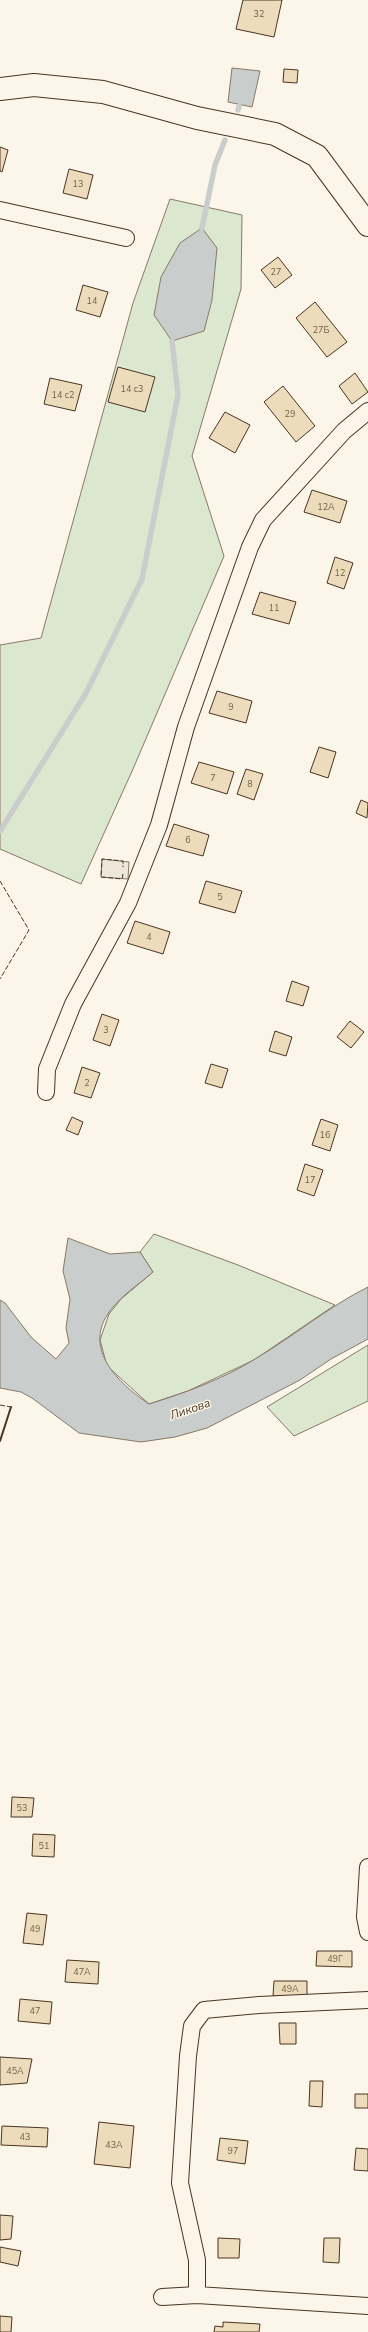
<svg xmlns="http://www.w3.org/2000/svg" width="368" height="2332" viewBox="0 0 368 2332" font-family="'Nunito Sans',sans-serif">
<rect width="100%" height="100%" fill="#fbf6e9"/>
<path fill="#dce7d0" stroke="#887966" d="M170,199L242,215L241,289L192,456L224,556L133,769L81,884L0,849V645L41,638L133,303Z
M154,1234L238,1265L335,1305L254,1360L188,1391L149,1404L107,1366L100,1340L109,1314L121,1299L153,1272L140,1252Z
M368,1345V1401L294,1436L267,1407Z"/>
<path fill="#ede7d9" stroke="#887966" d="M102,859L129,862L128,879L101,877Z"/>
<path fill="#c9cecd" stroke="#887966" d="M232,68L260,71L252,107L228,102Z
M202,228L217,248L212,300L204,331L172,341L154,315L161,277L180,243Z
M68,1238L110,1254L140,1252L153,1272C138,1285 116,1299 106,1317C85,1353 122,1386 149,1404C185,1393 223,1379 255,1359C294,1336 328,1307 368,1287V1339L331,1359L300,1380L207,1428L175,1437L141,1442L79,1433L32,1398L21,1392L0,1388V1300L5,1303L31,1337L56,1359L69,1343L66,1328L70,1299L63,1271Z"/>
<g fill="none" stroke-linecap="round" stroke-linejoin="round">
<path stroke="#c9cecd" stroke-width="5.5" d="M238,110L239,106
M202,228L215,165L225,140
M0,831L86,693L142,579L178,395L172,341"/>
</g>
<path fill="#ecdcbc" stroke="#4a3520" d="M243,0H282L274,37L236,29Z
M284,69L298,70L297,83L283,82Z
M0,147L8,150L2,172L0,171Z
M69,169L93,175L87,199L63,193Z
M278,257L292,275L275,288L261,270Z
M83,285L108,292L100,317L76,310Z
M315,302L347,342L327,357L296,318Z
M118,367L155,377L145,412L108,402Z
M355,373L368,392L352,404L339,386Z
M50,378L82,385L75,411L44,404Z
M283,386L315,426L296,442L264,402Z
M225,412L250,425L235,453L209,438Z
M312,490L347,501L340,523L304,512Z
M335,557L353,563L344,589L327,583Z
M260,592L296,602L289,624L252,614Z
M217,691L252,701L246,723L209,713Z
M319,747L336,752L328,778L310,772Z
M199,762L234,772L227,794L191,783Z
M246,769L263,774L254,800L237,794Z
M361,800L368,803L367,818L356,813Z
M174,824L209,835L203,856L166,846Z
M206,881L242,891L235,913L199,903Z
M135,921L170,932L163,954L127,943Z
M292,981L309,987L303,1006L286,1001Z
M102,1014L119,1020L110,1046L93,1040Z
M350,1021L364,1032L351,1048L337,1037Z
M275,1031L292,1037L286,1056L269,1051Z
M211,1064L228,1069L222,1088L205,1083Z
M82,1067L100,1073L91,1098L74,1093Z
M72,1117L83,1122L78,1135L66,1130Z
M321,1119L338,1125L330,1151L312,1145Z
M305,1164L323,1170L314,1196L297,1190Z
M12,1797L34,1798L32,1817H11Z
M33,1834L55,1835L54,1857L32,1856Z
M27,1913L47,1915L43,1945L23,1943Z
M317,1951H352V1967L316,1966Z
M67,1960L99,1962L98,1984L65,1982Z
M274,1981H307V1997L273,1996Z
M20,1999L52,2002L50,2024L18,2021Z
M279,2023H296V2044H280Z
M0,2057L32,2059L27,2083L0,2085Z
M310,2081H323L322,2107L309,2106Z
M355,2094H368V2108H355Z
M99,2122L134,2126L130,2168L94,2164Z
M2,2126L48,2128L47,2147L1,2145Z
M220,2138L248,2141L245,2164L217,2160Z
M356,2148L368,2149V2171L354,2170Z
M0,2215L13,2216L11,2239L0,2240Z
M218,2238L240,2239L239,2258H218Z
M324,2238H340L339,2263L323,2262Z
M0,2247L21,2251L18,2266L0,2262Z
M0,2316L12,2317L11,2332H0Z
M223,2322L260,2324L259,2332H214L215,2326L223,2327Z"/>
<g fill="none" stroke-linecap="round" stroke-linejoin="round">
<defs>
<path id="street" d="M0,210L126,238
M46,1092L47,1069L73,1004L128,903L159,825L186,727L250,547L263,520L344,431L368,411
M368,1867L365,1917L368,1932
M197,2295V2260L180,2183L188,2056L192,2026L204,2010L259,2005L368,2000
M162,2297L197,2295L368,2306"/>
<path id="secondary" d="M0,89L34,85L103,92L197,118L275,134L317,156L368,225"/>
</defs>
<use href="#street" stroke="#4a3520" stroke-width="18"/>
<use href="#secondary" stroke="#4a3520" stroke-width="24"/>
<use href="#street" stroke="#fbf6e9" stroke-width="16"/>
<use href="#secondary" stroke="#fbf6e9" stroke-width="22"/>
<path stroke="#4a3520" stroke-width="1" stroke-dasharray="5 2" stroke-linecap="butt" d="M123,874L122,879L101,877L102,859L123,861V867
M0,881L29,930L0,979
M0,1405L11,1407"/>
<path stroke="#4a3520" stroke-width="2" d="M0,1441L11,1407"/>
</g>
<g text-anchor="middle" stroke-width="3" stroke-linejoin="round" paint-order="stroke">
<g font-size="9" fill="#725f47">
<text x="259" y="17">32</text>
<text x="78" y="187">13</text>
<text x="276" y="275">27</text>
<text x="92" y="304">14</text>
<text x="321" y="333">27Б</text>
<text x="132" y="392">14 с3</text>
<text x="63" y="398">14 с2</text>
<text x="290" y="417">29</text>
<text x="326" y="510">12А</text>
<text x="340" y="576">12</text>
<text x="274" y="611">11</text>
<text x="231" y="710">9</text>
<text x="213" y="781">7</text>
<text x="250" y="787">8</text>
<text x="188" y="843">6</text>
<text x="220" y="900">5</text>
<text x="149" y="940">4</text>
<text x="106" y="1033">3</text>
<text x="87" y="1086">2</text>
<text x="325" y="1138">16</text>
<text x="310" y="1183">17</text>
<text x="22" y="1811">53</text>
<text x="44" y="1849">51</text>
<text x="35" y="1932">49</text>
<text x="335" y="1962">49Г</text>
<text x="82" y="1975">47А</text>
<text x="290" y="1992">49А</text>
<text x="35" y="2014">47</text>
<text x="15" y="2074">45А</text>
<text x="25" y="2140">43</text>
<text x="114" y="2148">43А</text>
<text x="233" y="2154">97</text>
</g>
<g font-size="12" font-style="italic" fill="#4a3520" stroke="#fbf6e9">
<text transform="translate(190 1409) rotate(-19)" y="4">Ликова</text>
</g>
</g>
</svg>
